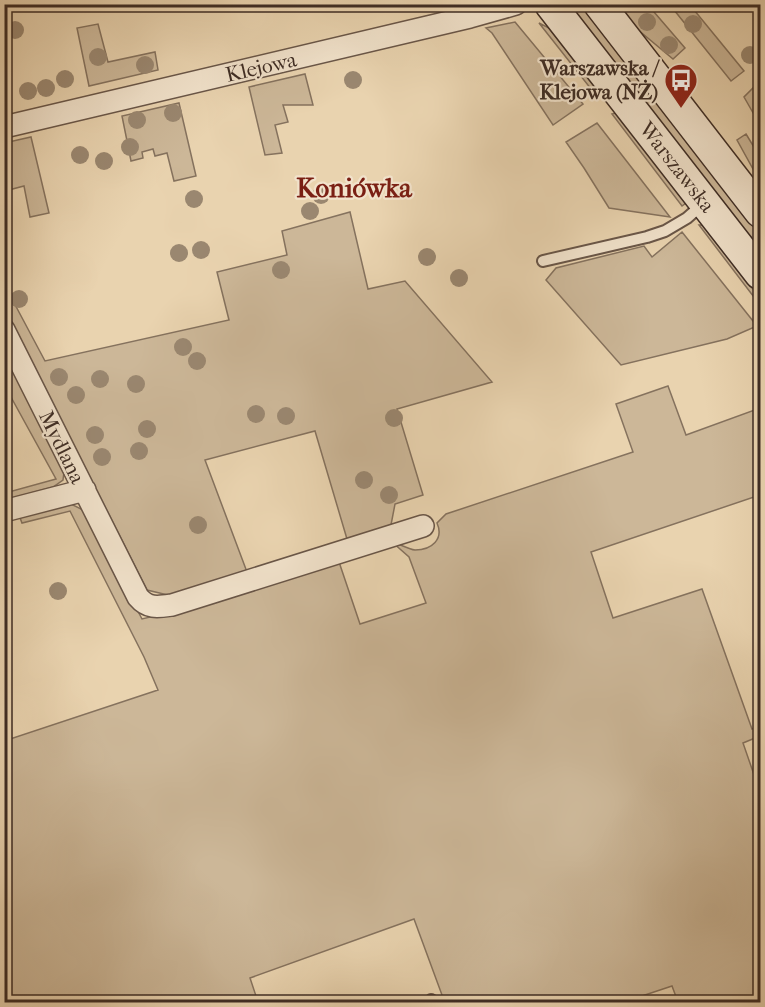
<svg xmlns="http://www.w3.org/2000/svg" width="765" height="1007" viewBox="0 0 765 1007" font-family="'IM FELL French Canon',serif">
<rect width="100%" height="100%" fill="#e9d3af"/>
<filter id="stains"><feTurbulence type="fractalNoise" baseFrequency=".00333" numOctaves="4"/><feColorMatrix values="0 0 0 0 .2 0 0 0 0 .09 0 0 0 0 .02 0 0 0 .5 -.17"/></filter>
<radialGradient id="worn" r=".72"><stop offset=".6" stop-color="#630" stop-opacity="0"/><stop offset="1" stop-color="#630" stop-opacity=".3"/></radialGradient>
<path fill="#ccb798" stroke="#85725e" stroke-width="1.5" d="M575,5L583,6L760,235V252L572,9Z
M615,5H648L685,48L673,59L631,24Z
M670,5H690L744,71L731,81Z
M515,22L583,104L553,125L492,33L486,28Z
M539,23L549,28L599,91L595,94Z
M98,24L108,62L155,52L158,70L89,86L77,28Z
M305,74L313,105H283L288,122L275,125L282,153L265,155L249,87Z
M755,86L760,93V125L744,97Z
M179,103L196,176L174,181L167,153L155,156L153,149L142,152L143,158L131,161L122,116Z
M616,113L686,203L682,206L612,114Z
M597,123L670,217L609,208L584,168L566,142Z
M746,134L760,157V177L758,178L737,140Z
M31,137L49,213L30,217L24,186L5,191L4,143Z
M350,212L368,289L405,281L492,382L397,409L423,495L395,504L391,525L347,539L315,431L205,460L247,572L172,596L147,590L5,309V303L12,299L45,361L229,320L217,272L287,255L282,231Z
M699,225H703L760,298V305Z
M682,232L757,326L727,339L621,365L546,280L556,268L644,246L652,257Z
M4,351L64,472L63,480L53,487L5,500V493L56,479L6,388L9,387L5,377Z
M668,386L686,435L760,408V495L591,552L613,618L702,589L752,729L760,726V736L743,743L760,792V1002H678L672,986L624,1002H423L442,995L414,919L250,978L258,1002H5L4,741L158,690L144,657L70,511L22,523L19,515L71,504L85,511L142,619L184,609L338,559L360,624L426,603L409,557L392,542C400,544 408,549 415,550C432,550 444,539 437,523L446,514L633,452L616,404Z"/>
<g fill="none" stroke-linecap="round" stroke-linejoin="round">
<defs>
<path id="lane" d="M543,261L647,237L665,231L687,218L704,203
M431,1000L432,1002"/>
<path id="street" d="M4,127L470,17L516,4
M4,330L138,597C148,609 158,607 172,605L423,526
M4,511L85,490"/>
<path id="secondary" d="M550,4L760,274
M599,4L760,212"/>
</defs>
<use href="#lane" stroke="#695648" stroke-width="14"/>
<use href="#street" stroke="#695648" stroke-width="24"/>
<use href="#secondary" stroke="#3e2d25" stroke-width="33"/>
<use href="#lane" stroke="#f1e2cb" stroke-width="10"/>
<use href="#street" stroke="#f1e2cb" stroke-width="21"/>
<use href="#secondary" stroke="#f1e2cb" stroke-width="30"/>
</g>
<g fill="#9a8770">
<circle cx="647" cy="22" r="9"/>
<circle cx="693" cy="24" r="9"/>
<circle cx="15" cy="30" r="9"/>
<circle cx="669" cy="45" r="9"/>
<circle cx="750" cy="55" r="9"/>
<circle cx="98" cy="57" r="9"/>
<circle cx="145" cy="65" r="9"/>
<circle cx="65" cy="79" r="9"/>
<circle cx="353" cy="80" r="9"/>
<circle cx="46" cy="88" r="9"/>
<circle cx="28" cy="91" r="9"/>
<circle cx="173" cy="113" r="9"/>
<circle cx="137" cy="120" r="9"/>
<circle cx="130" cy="147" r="9"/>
<circle cx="80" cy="155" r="9"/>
<circle cx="104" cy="161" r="9"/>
<circle cx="321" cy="195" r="9"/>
<circle cx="194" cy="199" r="9"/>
<circle cx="310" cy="211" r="9"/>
<circle cx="201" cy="250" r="9"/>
<circle cx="179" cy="253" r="9"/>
<circle cx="427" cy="257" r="9"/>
<circle cx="281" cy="270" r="9"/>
<circle cx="459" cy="278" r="9"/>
<circle cx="19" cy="299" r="9"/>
<circle cx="183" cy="347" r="9"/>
<circle cx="197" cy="361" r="9"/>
<circle cx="59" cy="377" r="9"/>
<circle cx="100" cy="379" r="9"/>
<circle cx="136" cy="384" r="9"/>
<circle cx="76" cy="395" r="9"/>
<circle cx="256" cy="414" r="9"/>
<circle cx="286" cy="416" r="9"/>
<circle cx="394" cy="418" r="9"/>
<circle cx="147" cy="429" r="9"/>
<circle cx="95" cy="435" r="9"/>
<circle cx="139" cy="451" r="9"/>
<circle cx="102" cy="457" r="9"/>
<circle cx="364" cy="480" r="9"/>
<circle cx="389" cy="495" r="9"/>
<circle cx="198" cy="525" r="9"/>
<circle cx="58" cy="591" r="9"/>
</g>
<defs>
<symbol id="bus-pin" viewBox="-11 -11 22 30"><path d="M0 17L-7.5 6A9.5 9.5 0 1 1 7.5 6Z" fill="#8f2418" stroke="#f1e2cb"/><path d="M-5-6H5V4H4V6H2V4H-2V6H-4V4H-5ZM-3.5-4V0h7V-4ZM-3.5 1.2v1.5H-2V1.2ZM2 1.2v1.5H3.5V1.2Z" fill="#fff"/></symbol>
</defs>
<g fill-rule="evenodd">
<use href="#bus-pin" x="662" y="61" width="38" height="52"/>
</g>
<g text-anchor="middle" stroke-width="4.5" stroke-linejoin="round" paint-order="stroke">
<g font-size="21" fill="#3e2d25" stroke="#f1e2cb">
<text transform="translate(261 67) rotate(-13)" y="7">Klejowa</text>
<text transform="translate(677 167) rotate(52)" y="7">Warszawska</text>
<text transform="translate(62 447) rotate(64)" y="7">Mydlana</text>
</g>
<g font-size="21" font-weight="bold" fill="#3e2d25" stroke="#f1e2cb" text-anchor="end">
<text x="658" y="75">Warszawska /<tspan x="658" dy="24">Klejowa (NŻ)</tspan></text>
</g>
<g font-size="27" font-weight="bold" fill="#7a1f14" stroke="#f1e2cb">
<text x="354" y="197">Koniówka</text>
</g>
</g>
<rect width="765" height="1007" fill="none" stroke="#e9d3af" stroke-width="24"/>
<rect x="6" y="6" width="753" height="995" fill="none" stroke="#3e2d25" stroke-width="3"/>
<rect x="12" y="12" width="741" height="983" fill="none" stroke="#3e2d25" stroke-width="1.5"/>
<rect width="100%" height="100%" filter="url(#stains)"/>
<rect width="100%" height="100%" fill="url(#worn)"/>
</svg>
